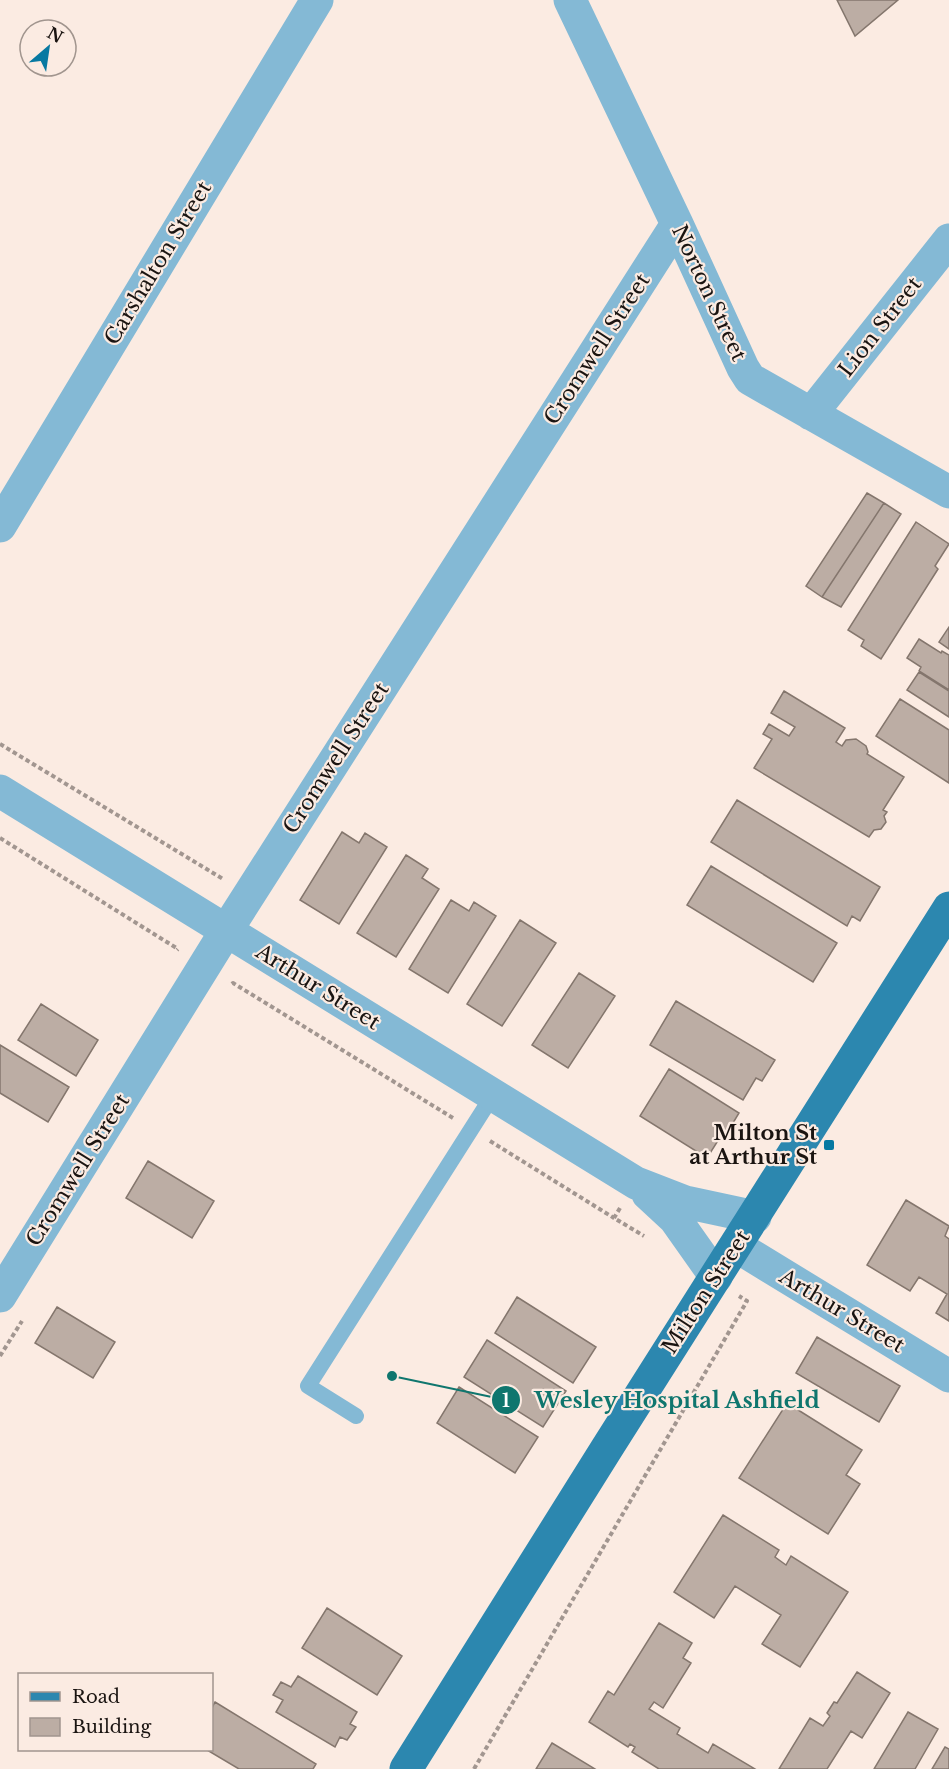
<svg xmlns="http://www.w3.org/2000/svg" width="949" height="1769" viewBox="0 0 949 1769" font-family="'Libre Baskerville',serif">
<rect width="100%" height="100%" fill="#fbebe2"/>
<path fill="#bcada4" stroke="#84766d" stroke-width="1.5" d="M837,0H898L855,36Z
M867,493L884,503L822,597L806,586Z
M884,503L901,514L841,607L822,597Z
M916,522L949,544L935,566L938,569L881,659L861,646L864,640L848,630Z
M949,627V649L939,642Z
M919,639L941,653L942,651L949,655V690L919,671L921,667L907,658Z
M919,672L949,691V717L907,690Z
M784,691L845,728L836,742L842,746L846,740L856,739L866,746L868,752L867,754L904,777L883,810L887,812L884,816L886,822L881,829L874,830L869,837L754,768L772,739L763,734L769,724L789,736L795,727L771,713Z
M900,699L949,730V783L876,736Z
M737,800L880,887L860,921L852,916L847,926L711,842Z
M342,832L359,843L365,833L387,847L339,924L300,900Z
M406,855L428,869L422,878L439,889L396,957L357,933Z
M711,866L837,943L813,982L687,905Z
M451,900L469,911L474,902L496,916L448,993L409,969Z
M520,920L556,943L502,1026L467,1004Z
M579,973L615,996L568,1068L532,1045Z
M676,1001L775,1060L762,1081L756,1078L743,1100L650,1045Z
M41,1004L98,1040L76,1076L18,1040Z
M0,1045L69,1087L48,1122L0,1093Z
M669,1069L739,1113L727,1133L724,1131L707,1158L640,1116Z
M148,1161L214,1201L192,1238L126,1198Z
M906,1200L949,1226L945,1236L949,1239V1321L936,1313L947,1294L919,1277L910,1291L867,1265Z
M517,1297L596,1347L573,1383L495,1333Z
M57,1307L115,1342L93,1378L35,1343Z
M817,1337L900,1386L879,1422L796,1373Z
M487,1340L566,1391L543,1427L464,1377Z
M459,1387L538,1437L515,1473L437,1423Z
M787,1403L862,1450L846,1475L860,1484L828,1534L739,1478Z
M723,1515L779,1550L775,1557L786,1565L791,1556L848,1592L800,1667L762,1644L781,1615L735,1586L714,1618L674,1592Z
M327,1608L402,1656L377,1695L302,1648Z
M659,1623L692,1643L683,1658L691,1663L663,1708L654,1702L649,1709L680,1728L677,1734L708,1753L713,1744L755,1769H659L632,1752L635,1747L630,1744L628,1747L589,1722L608,1691L614,1695Z
M857,1672L890,1693L862,1738L851,1731L827,1769H779L810,1718L823,1726L830,1716L827,1713L834,1702L837,1703Z
M298,1676L357,1712L350,1724L356,1727L347,1740L340,1737L335,1747L276,1712L283,1700L273,1695L281,1682L291,1687Z
M215,1702L316,1764L313,1769H239L207,1750H212V1708Z
M908,1712L938,1729L915,1769H874Z
M552,1743L595,1769H536Z
M945,1747L949,1749V1769H932Z"/>
<g fill="none" stroke-linecap="round" stroke-linejoin="round">
<path stroke="#a29690" stroke-width="4" stroke-dasharray="4.5 3" stroke-linecap="butt" d="M0,744L223,879
M0,838L178,949L177,950
M232,984L233,983L453,1118
M490,1141L614,1218
M620,1208L614,1218L644,1236
M0,1356L22,1321
M474,1769L747,1301L739,1296"/>
<path stroke="#84b9d5" stroke-width="16" d="M356,1416L308,1386L493,1095"/>
<path stroke="#84b9d5" stroke-width="33" d="M570,0L677,224L743,368L750,379L949,492
M811,414L949,240
M0,526L317,0
M0,791L636,1183L685,1202L755,1217
M648,1194L675,1219L716,1277
M736,1246L949,1376
M0,1296L226,931L677,224"/>
<path stroke="#2c87af" stroke-width="33" d="M406,1769L607,1448L949,908"/>
</g>
<rect fill="#0779a2" stroke="#fbebe2" stroke-width="2" x="823" y="1139" width="12" height="12" rx="3"/>
<g text-anchor="middle" stroke-width="4.5" stroke-linejoin="round" paint-order="stroke">
<g font-size="21" fill="#1a1411" stroke="#fbebe2">
<text transform="translate(158 263) rotate(-59)" y="7">Carshalton Street</text>
<text transform="translate(709 293) rotate(65)" y="7">Norton Street</text>
<text transform="translate(880 327) rotate(-52)" y="7">Lion Street</text>
<text transform="translate(597 349) rotate(-57)" y="7">Cromwell Street</text>
<text transform="translate(336 758) rotate(-57)" y="7">Cromwell Street</text>
<text transform="translate(318 987) rotate(32)" y="7">Arthur Street</text>
<text transform="translate(78 1170) rotate(-58)" y="7">Cromwell Street</text>
<text transform="translate(706 1292) rotate(-57)" y="7">Milton Street</text>
<text transform="translate(842 1311) rotate(31)" y="7">Arthur Street</text>
</g>
<g font-size="21" font-weight="bold" fill="#1a1411" stroke="#fbebe2" text-anchor="end">
<text x="817" y="1140">Milton St<tspan x="817" dy="24">at Arthur St</tspan></text>
</g>
</g>
<path fill="none" stroke="#0f766e" stroke-width="2" d="M392 1376L506 1400"/>
<g fill="#0f766e" stroke="#fbebe2" stroke-width="2">
<circle cx="392" cy="1376" r="6"/>
<circle cx="506" cy="1400" r="15"/>
</g>
<g font-size="18" text-anchor="middle" font-weight="bold" fill="#fff">
<text x="506" y="1407">1</text>
</g>
<g font-size="22" text-anchor="middle" font-weight="bold" fill="#0f766e" stroke="#fbebe2" stroke-width="4.5" stroke-linejoin="round" paint-order="stroke">
<text x="677" y="1408">Wesley Hospital Ashfield</text>
</g>
<rect x="18" y="1673" width="195" height="78" fill="#fbebe2" stroke="#a1958e" stroke-width="1.5"/>
<rect x="30" y="1692" width="30" height="9" fill="#2c87af" stroke="#a1958e" stroke-width="1.5"/>
<text x="72" y="1703" font-size="18" fill="#1a1411">Road</text>
<rect x="30" y="1718" width="30" height="18" fill="#bcada4" stroke="#a1958e" stroke-width="1.5"/>
<text x="72" y="1733" font-size="18" fill="#1a1411">Building</text>
<g transform="translate(48 48) rotate(29)"><circle r="28" fill="#fbebe2" stroke="#a1958e" stroke-width="1.5"/>
<path d="M0-4.5L10 22L0 15L-10 22Z" fill="#0779a2"/>
<text y="-9" font-size="16" font-weight="bold" text-anchor="middle" fill="#1a1411">N</text>
</g>
</svg>
